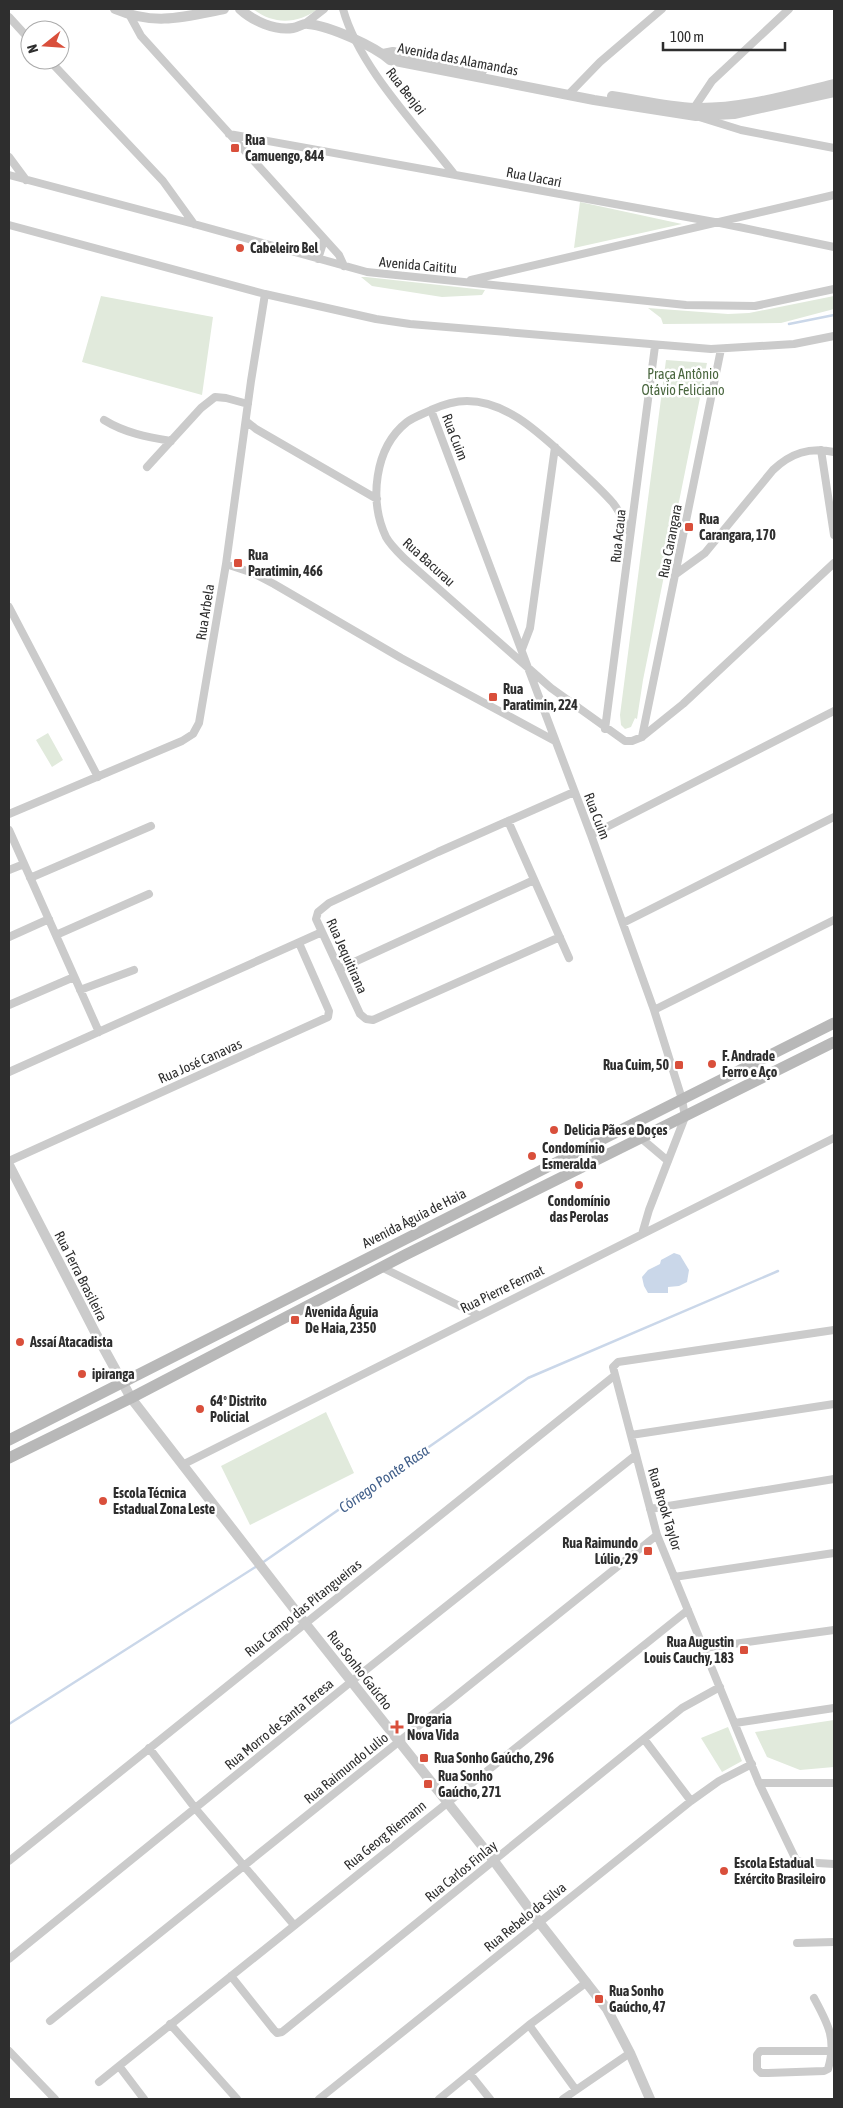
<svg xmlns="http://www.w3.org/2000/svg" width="843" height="2108" viewBox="0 0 843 2108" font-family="'Asap Condensed',sans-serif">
<rect width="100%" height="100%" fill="#fff"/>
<path fill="#e1eadc" d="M253,9H318C298,24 273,25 253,9Z
M580,202L682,224L574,248Z
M361,277H366L485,290L482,295L442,297L372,286Z
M101,296L213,317L202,395L82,362Z
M834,296V309L781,323L663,324L661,318L648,308L728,314L749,313Z
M666,360L707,363L643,680L637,719L635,718L631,727L625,729L621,725L620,715Z
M48,733L63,760L52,767L36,740Z
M326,1412L354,1473L250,1525L221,1466Z
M834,1720V1767L800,1770L767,1757L755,1732Z
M728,1727L742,1761L722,1772L701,1738Z"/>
<path fill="#cad7e9" d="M674,1253L680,1255L689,1270L687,1282L679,1286L668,1287V1293H648L644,1286L642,1277L648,1270L660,1264L661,1260Z"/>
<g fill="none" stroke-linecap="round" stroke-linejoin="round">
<path stroke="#cad7e9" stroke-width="2.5" d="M789,324L834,315
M262,1563L528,1378L778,1271
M9,1724L257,1566"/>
<path stroke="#cbcbcb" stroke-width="8" d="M343,9C359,67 417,126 454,174
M789,9L712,81L694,108L696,116L741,130L834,148
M129,14L141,36L339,255L344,266
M9,17L30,40
M306,23L324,9
M49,60L163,181L194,224
M568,95L600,62L662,9
M229,134L720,223L834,247
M9,157L26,180
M9,175L194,224L367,272L686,305L755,306L834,289
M9,225L265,294L376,319L410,324L711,349L794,344L834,336
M318,259L324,240
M471,280L834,195
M431,410L591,835L654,1010L682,1099L685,1117L649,1210L642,1234
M104,420C125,433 147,437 171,441
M246,421L256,429L377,499
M821,450L834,535
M147,467L201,408L215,397L226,398L248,404
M630,533C625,523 620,512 613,503C600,488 584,474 570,461C542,436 508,401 467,401C455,401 442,405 431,410C423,414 414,417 407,422C374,448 369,501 386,537C391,546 399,553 406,560L551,688L625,741H632L642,737L683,704L834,563
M226,564L253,573L274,584L401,658L555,741
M676,574L705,553L773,470C791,453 809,447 834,452
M9,607L98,777
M522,649L530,628L555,447
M605,729L655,346
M642,737L721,349
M9,814L182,741L193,734L199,723L226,564L251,381L265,294
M508,821L569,958
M9,830L99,1032
M591,835L834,711
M9,870L24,864
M30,878L151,826
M623,923L834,817
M56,935L149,894
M9,937L49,919
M560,937L373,1020L366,1019L360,1014L316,919L318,912L329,903L438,852L574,792
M339,969L534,880
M80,990L134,970
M9,1005L74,977
M654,1010L834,920
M9,1072L322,932
M642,1139L668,1161
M9,1161L328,1017L329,1011L299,943
M381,1267L478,1315
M834,1330L618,1362L613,1367L657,1535L759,1783L796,1860L801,1862L834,1864
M631,1435L834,1404
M182,1465L834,1138
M650,1509L834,1479
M674,1577L834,1553
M704,1648L834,1630
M735,1723L834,1708
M644,1739L691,1801
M149,1748L195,1808L294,1925
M759,1783H834
M9,1861L614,1376
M797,1943L834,1942
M9,1959L352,1681L636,1455
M231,1976L274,2030L277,2033L282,2032L682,1708L720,1687
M814,1998C828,2024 837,2039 828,2069L824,2071L768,2073H761L757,2069V2055L760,2051H834
M50,2021L657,1535
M170,2024L237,2099
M529,2025L576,2090
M9,2051L55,2099
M119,2066L144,2099
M470,2074L490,2099
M99,2082L688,1610
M319,2099L691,1801L719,1781L752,1764
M439,2099L529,2025L587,1982
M563,2099L630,2053"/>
<path stroke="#cbcbcb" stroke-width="10" d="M115,9C155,26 184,17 224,9
M240,9C253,21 275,31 293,28C299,27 303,23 308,24C330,26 374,46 390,60L594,100L696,116L734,114L834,92
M383,54L393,52L482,71
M612,96C639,100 667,107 695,108C743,109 788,95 834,84
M9,1165L97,1336L131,1398L305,1623L494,1861L539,1922L607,2009L630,2053L650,2099"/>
<path stroke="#b8b8b8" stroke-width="11" d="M9,1440C285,1302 558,1160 834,1023
M9,1458L131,1398L405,1255L834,1042"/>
</g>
<g fill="#d94f3b" stroke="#fff" stroke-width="2">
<rect x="230" y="143" width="10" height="10" rx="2.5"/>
<circle cx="240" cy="248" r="5"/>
<rect x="684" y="522" width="10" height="10" rx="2.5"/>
<rect x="233" y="558" width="10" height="10" rx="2.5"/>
<rect x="488" y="692" width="10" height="10" rx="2.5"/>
<circle cx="712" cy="1064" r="5"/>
<rect x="674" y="1060" width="10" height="10" rx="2.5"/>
<circle cx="554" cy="1130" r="5"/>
<circle cx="532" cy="1156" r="5"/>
<circle cx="579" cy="1185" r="5"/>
<rect x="290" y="1315" width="10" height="10" rx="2.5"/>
<circle cx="20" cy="1342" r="5"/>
<circle cx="82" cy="1374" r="5"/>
<circle cx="200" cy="1409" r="5"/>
<circle cx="103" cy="1501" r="5"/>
<rect x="643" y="1546" width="10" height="10" rx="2.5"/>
<rect x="739" y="1645" width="10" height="10" rx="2.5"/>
<path d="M394.5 1719.5h5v5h5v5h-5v5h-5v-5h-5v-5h5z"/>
<rect x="419" y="1753" width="10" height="10" rx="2.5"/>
<rect x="423" y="1779" width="10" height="10" rx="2.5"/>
<circle cx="724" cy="1871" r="5"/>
<rect x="594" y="1994" width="10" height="10" rx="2.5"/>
</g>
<g text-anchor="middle" stroke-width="5" stroke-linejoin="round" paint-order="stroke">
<g font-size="14" fill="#2e2e2e" stroke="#fff">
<text transform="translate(458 59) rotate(11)" y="5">Avenida das Alamandas</text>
<text transform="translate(406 91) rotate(52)" y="5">Rua Benjoi</text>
<text transform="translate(534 177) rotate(11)" y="5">Rua Uacari</text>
<text transform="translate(418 265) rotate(5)" y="5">Avenida Caititu</text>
<text transform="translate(455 437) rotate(69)" y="5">Rua Cuim</text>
<text transform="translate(618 536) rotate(-84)" y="5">Rua Acaua</text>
<text transform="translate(670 541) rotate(-79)" y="5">Rua Carangara</text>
<text transform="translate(429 562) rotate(42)" y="5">Rua Bacurau</text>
<text transform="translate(205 612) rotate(-81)" y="5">Rua Arbela</text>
<text transform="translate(597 816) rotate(69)" y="5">Rua Cuim</text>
<text transform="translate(347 956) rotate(66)" y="5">Rua Jequitirana</text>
<text transform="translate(200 1061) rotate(-24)" y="5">Rua José Canavas</text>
<text transform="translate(414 1218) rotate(-27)" y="5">Avenida Águia de Haia</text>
<text transform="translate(81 1276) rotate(63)" y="5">Rua Terra Brasileira</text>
<text transform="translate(502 1289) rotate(-26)" y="5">Rua Pierre Fermat</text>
<text transform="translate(665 1509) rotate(73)" y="5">Rua Brook Taylor</text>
<text transform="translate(303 1608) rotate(-39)" y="5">Rua Campo das Pitangueiras</text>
<text transform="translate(360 1670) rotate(52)" y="5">Rua Sonho Gaúcho</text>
<text transform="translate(279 1724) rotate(-39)" y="5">Rua Morro de Santa Teresa</text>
<text transform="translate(346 1768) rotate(-39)" y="5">Rua Raimundo Lulio</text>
<text transform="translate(385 1835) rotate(-39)" y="5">Rua Georg Riemann</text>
<text transform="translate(461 1871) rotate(-39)" y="5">Rua Carlos Finlay</text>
<text transform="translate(525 1917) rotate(-39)" y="5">Rua Rebelo da Silva</text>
</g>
<g font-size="14" font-weight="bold" fill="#2e2e2e" stroke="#fff" text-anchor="start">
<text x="245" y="145">Rua<tspan x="245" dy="16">Camuengo, 844</tspan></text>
<text x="250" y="253">Cabeleiro Bel</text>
<text x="699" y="524">Rua<tspan x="699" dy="16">Carangara, 170</tspan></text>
<text x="248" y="560">Rua<tspan x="248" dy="16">Paratimin, 466</tspan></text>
<text x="503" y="694">Rua<tspan x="503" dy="16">Paratimin, 224</tspan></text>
<text x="722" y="1061">F. Andrade<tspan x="722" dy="16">Ferro e Aço</tspan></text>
<text x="669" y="1070" text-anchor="end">Rua Cuim, 50</text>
<text x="564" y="1135">Delicia Pães e Doçes</text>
<text x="542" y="1153">Condomínio<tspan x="542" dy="16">Esmeralda</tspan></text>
<text x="579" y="1206" text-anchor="middle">Condomínio<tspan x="579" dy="16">das Perolas</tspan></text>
<text x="305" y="1317">Avenida Águia<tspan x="305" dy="16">De Haia, 2350</tspan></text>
<text x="30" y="1347">Assaí Atacadista</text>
<text x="92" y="1379">ipiranga</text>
<text x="210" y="1406">64º Distrito<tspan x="210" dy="16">Policial</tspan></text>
<text x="113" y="1498">Escola Técnica<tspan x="113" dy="16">Estadual Zona Leste</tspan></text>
<text x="638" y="1548" text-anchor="end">Rua Raimundo<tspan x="638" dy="16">Lúlio, 29</tspan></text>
<text x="734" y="1647" text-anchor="end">Rua Augustin<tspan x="734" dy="16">Louis Cauchy, 183</tspan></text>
<text x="407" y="1724">Drogaria<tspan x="407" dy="16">Nova Vida</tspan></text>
<text x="434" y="1763">Rua Sonho Gaúcho, 296</text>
<text x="438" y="1781">Rua Sonho<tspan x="438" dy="16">Gaúcho, 271</tspan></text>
<text x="734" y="1868">Escola Estadual<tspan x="734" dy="16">Exército Brasileiro</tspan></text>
<text x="609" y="1996">Rua Sonho<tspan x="609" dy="16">Gaúcho, 47</tspan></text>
</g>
<g font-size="14" fill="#49663e" stroke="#fff">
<text x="683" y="379">Praça Antônio<tspan x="683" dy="16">Otávio Feliciano</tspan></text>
</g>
<g font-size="15" font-style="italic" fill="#415f8a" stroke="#fff">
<text transform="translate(384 1479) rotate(-35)" y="5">Córrego Ponte Rasa</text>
</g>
</g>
<rect width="843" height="2108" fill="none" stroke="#2e2e2e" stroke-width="20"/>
<g transform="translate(45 45) rotate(253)"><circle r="24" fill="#ffffff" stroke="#ababab"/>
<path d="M0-4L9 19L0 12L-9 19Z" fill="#d94f3b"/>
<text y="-8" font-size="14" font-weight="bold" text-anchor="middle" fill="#2e2e2e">N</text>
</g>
<path d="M663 42v8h122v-8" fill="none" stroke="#2e2e2e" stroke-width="2.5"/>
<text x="670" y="42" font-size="15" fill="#2e2e2e" stroke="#ffffff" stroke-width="4" paint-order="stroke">100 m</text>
</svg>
